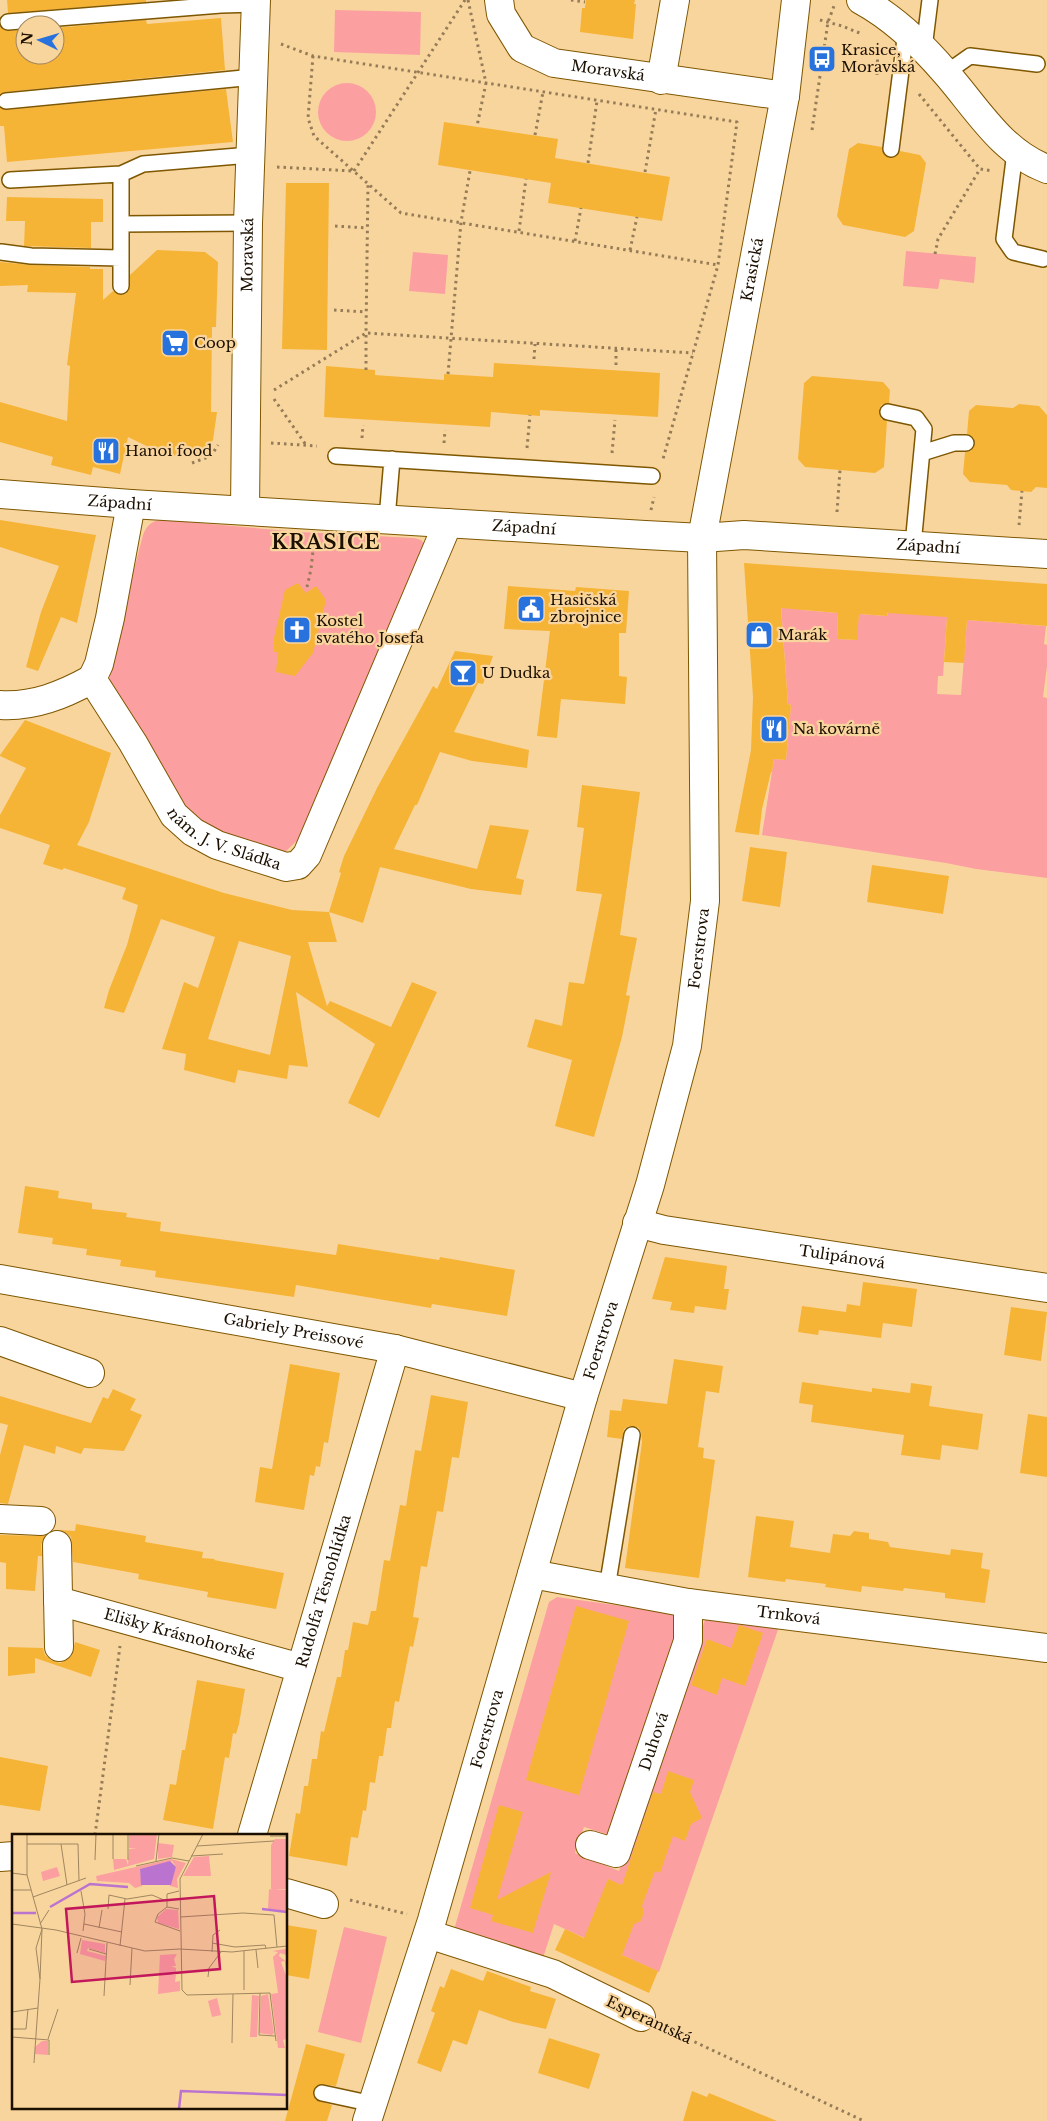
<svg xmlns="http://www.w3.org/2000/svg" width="1047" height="2121" viewBox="0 0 1047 2121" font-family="'Libre Baskerville',serif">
<rect width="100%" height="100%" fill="#f9d59e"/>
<path fill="#fb9fa1" d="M335,10L421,12L420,55L334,52Z
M318 112a29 29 0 1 1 58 0a29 29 0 1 1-58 0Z
M906,251L976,257L974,283L940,279L938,289L903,286Z
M413,252L448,255L445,294L409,291Z
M164,520L300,532L414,538L421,540L426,546L300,838L286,851L278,853L219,839L185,810L110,685V667L113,650L143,535C147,524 153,520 164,520Z
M780,592L802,610L838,613L837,639L856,640L859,614L887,616L890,599L947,617L943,676H938L937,694L961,695L967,620L1046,626L1044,644L1047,645V666L1043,697L1047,698V878L976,869L946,863L762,835L774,759L786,760L791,705L788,704Z
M557,1597L673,1613L686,1624L612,1836L584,1827L575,1853L619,1871L708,1611L781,1621L659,1972L554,1924L542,1961L454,1930L549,1602Z
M344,1927L387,1937L361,2043L318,2032Z"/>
<path fill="#f6b437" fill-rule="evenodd" d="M7,0H146V2L8,13Z
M586,0H635L634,4H636L633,39L580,32L582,8H585Z
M221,18L225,70L5,92L0,94V27L8,31L25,30V55H55V28L146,20L147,24Z
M226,89L233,142L7,162L4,126H0V108L7,110Z
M444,122L558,139L555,158L670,177L662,221L548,203L551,183L438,165Z
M858,143L882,147L883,153L889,158L895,157L900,151L920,155L926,163L914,231L905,237L843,225L837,216L849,149Z
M286,183H329L327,350L282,349Z
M7,197L103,199V222H91V248L24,246L25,221H6Z
M157,250L205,252L218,262L216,327H212L211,412H217L213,440L208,447L198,455L167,456L128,437L120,474L93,467L91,475L51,465L53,457L0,442V402L67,421L70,366L67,365L76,293L27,292L28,285L0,286V262L31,265L90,267V269H103V300L113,291L121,295L126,294L130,286V275Z
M494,363L660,373L658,417L540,410V416L491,412L490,427L324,417L326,366L375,370V375L444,380V374L493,377Z
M812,376L883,382L890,390L889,403L881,405L879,411L881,419L887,421L884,467L875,473L805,467L798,459L804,383Z
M1019,404L1039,406L1047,415V488L1036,487L1031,492L1011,490L1007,485L970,482L963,474L965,452L971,451L975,443L974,438L967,434L969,411L976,405L1013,408Z
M0,520L96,535L77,623L61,617L38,671L26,667L41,612L59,566L0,547Z
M744,563L1047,584V626L967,620L964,663L944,662L947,617L887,613V616L859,614L857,640L837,639L838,613L781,608L788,704L791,705L786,760L774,759L772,772H771L762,809L759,835L735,832L751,750L753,697Z
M298,583L306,593L316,586L326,600L313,653L295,676L276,672L278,652H274V638L285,590Z
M508,586L575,591L576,587L629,591L626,633H619V676L627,677L625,704L561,699L557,738L537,736L550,631L504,629Z
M455,651L493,656L483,684L478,683L454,732L529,750L527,768L472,761L440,752L417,805H415L394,849L477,869L490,825L529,830L516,878L524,880L521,895L471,889L380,867L363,923L329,912L341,873L339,872L344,856L377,788L433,686L437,689Z
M25,720L111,753L89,822L77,845L224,893L292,910L329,912L337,942H308L327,1006L330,1001L391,1027L412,982L437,992L379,1118L348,1103L375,1044L296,992L308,1067L289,1065L287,1079L238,1070L235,1083L184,1070L186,1054L162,1049L184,982L198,988L215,937L161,919L124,1013L104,1008L109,990L127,945L138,905L122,899L126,888L64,868L62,870L43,864L50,845L0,828V815L26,768L0,756V755ZM239,941L291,956L270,1055L208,1039Z
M582,785L640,792L620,935L637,938L626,995L630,996L622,1037L594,1137L555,1126L572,1060L527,1047L535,1019L562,1026L569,982L584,984L602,894L576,891L584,828L577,827Z
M750,847L787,852L780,907L742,901Z
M872,865L949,876L943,914L867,902Z
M25,1186L59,1191L58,1198L92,1203V1209L127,1213L126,1217L161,1222L160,1231L336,1255L338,1244L439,1260L440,1257L515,1270L507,1316L432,1304L431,1308L296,1285L294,1297L155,1277L156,1271L120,1266L121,1260L86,1255L87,1249L52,1244L53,1238L18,1233Z
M665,1257L727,1266L724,1289H729L726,1310L695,1306L694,1313L670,1310L672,1302L652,1299Z
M863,1282L917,1289L912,1327L883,1323L881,1338L819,1330L818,1335L798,1332L802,1306L846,1312L847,1304L860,1306Z
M1011,1307L1047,1312L1041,1361L1004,1355Z
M674,1359L723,1366L719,1393L706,1391L698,1447L704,1448L703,1458L715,1460L699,1578L625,1568L642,1442L641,1432L638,1427L629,1426L624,1429L622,1439L607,1437L610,1410L621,1411L623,1399L667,1404Z
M290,1364L340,1373L328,1443L324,1442L320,1467L316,1466L314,1476L310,1475L304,1510L255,1502L260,1467L272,1469Z
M802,1382L872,1392V1388L910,1393L911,1383L932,1386L929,1406L983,1414L978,1450L942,1445L940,1460L901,1455L904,1435L811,1422L813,1405L799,1403Z
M113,1389L136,1399L130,1410L142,1415L124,1451L84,1448L81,1454L56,1446L55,1454L24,1445L8,1504L0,1503V1455L8,1425L0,1423V1396L91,1423L103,1397L108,1399Z
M431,1395L468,1402L459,1458L452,1457L443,1512L437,1511L427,1567L421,1566L413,1617L419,1618L413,1647L410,1646L399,1702L395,1701L391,1728H387L383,1756H379L375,1783L370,1782L366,1811L363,1810L358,1838L351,1837L347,1866L289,1856L296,1813L300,1814L304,1786H308L312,1759H317L321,1731L324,1732L337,1677H341L345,1650H348L353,1622L368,1625L371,1611H376L384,1560L390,1561L400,1505L406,1506L415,1450L421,1451Z
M1028,1414L1047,1417V1477L1020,1473Z
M756,1516L794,1521L790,1547L830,1553L833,1534L850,1536L854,1531L869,1533V1539L888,1542L890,1547L950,1555L951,1549L983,1553L981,1568L990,1570L985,1603L945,1598V1593L904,1588L903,1591L862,1586L861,1592L825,1587L826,1584L786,1579L785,1582L748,1577Z
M76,1524L146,1536L145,1542L203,1552L202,1558L215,1559L214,1560L284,1573L276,1609L207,1597L208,1592L138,1579L139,1574L73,1562L71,1537L65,1532L59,1530L75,1531Z
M0,1535L45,1536L41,1545L42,1556H38L35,1591L6,1589V1563L0,1562Z
M576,1606L629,1621L579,1795L526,1780Z
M739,1625L763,1633L745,1686L722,1678L717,1695L691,1685L707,1639L731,1648Z
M75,1642L100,1650L91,1677L35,1658V1673L8,1676V1647L43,1648L45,1655L51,1660L60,1663L67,1660L72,1655Z
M197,1680L245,1689L239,1724L236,1734L233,1733L229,1758L225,1757L213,1829L163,1820L170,1784L176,1785L182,1750H185Z
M0,1757L48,1766L40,1811L0,1805Z
M668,1771L694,1780L690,1792L702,1818L691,1824L685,1841L673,1836L660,1873L655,1871L642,1906L644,1912L641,1921L634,1924L622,1955L658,1971L649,1993L555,1950L565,1929L584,1938L608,1879L622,1885L653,1792L661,1794Z
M499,1805L523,1812L497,1900L551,1872L533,1933L491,1921L493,1915L470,1908Z
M286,1925L317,1930L309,1979L286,1975Z
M451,1969L483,1981L487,1971L531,1987L530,1991L556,1999L546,2029L513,2022L479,2010L467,2045L453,2040L441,2072L417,2063L435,2013L431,2011L440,1986L444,1988Z
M549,2038L600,2054L589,2089L538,2073Z
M306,2044L345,2054L336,2086L320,2084L313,2091V2095L316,2100L332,2105L327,2121H285Z
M692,2091L707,2097L709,2093L777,2121H683Z"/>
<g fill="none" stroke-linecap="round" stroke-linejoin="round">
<defs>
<path id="lane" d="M8,22L221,5L256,4
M924,48L930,0
M946,73L970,56L1037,64
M6,101L254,77
M891,149L906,31
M1015,152L1004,239L1013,252L1043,259
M121,174V224L248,223
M10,180L121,174L143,164L250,155
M1,252L31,256L121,258
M121,286V224
M888,412L916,418L924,429L913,545
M922,453L954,443H966
M336,456L652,476
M387,519L392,459
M607,1588L632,1435
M322,2093L373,2104"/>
<g id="street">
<path id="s1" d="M499,0L501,14L522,48L554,63L785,96"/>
<path d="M861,0C894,18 921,44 945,72C976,107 1001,152 1047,169"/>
<path d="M661,80L675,0"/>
<path id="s2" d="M0,494L131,504L645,535L702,538L744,535L1047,554"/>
<path id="s3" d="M131,504L110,618L99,664L92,679L133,743L174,815L193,832L217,845L286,867L298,865L307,855L448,523"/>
<path id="s4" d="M245,510L248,223L256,0"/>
<path d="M0,705C34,707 63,695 92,679"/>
<path id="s5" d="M637,1223L664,1230L1047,1288"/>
<path id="s6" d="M0,1279L395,1349L583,1397"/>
<path d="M0,1341L90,1373"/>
<path d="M0,1519L41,1521"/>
<path d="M57,1545L59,1647"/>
<path id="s7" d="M532,1574L688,1603L1047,1648"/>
<path id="s8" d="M58,1601L301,1668"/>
<path id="s9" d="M252,1835L395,1349"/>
<path id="s10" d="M590,1845L616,1853L688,1641V1603"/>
<path d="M0,1857L14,1856"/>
<path d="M286,1893L324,1904"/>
<path d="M428,1934L553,1974L641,2017"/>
</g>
<g id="secondary">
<path id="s11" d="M367,2121L432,1920L583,1397L650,1185L687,1046L705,901L702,538L785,96L796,0"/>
</g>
</defs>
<use href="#lane" stroke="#7e5700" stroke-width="18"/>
<use href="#street" stroke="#7e5700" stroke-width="30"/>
<use href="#secondary" stroke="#7e5700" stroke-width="30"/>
<path stroke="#957c57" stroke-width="3" stroke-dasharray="2.5 4" stroke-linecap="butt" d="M468,0L486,83L477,126
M571,0L585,2
M820,20L842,26L862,34
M281,44L313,56L737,122L718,265L663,459
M313,56L308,118L314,136L401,213L718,265
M877,75L878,46
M919,94L980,169
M812,130L828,22L834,6
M535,135L543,92
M588,163L597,101
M277,167L353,171
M354,171L465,0
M645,172L656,109
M335,226L367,228
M519,231L526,179
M575,241L581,208
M630,250L637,217
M935,254L938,239L980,169L993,171
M334,310L366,312
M534,359L535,344
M616,365V349
M366,370V333L693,353
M448,374L461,222L470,171
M274,390L366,333L368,184
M274,399L306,445
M362,438L363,425
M271,443L317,446
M444,443L445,430
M527,448L530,415
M612,453L615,420
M192,463L211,456L218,445
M651,510L654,497
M837,512L840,470
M1019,525L1022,491
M307,587L311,569L314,542
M95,1835L120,1646
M350,1900L407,1914
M665,2028L864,2121"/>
<use href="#lane" stroke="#fff" stroke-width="15"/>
<use href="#street" stroke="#fff" stroke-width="28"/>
<use href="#secondary" stroke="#fff" stroke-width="28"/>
</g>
<defs>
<symbol id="bus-square" viewBox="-11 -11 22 22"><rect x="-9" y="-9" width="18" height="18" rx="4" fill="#2872de" stroke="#f9d59e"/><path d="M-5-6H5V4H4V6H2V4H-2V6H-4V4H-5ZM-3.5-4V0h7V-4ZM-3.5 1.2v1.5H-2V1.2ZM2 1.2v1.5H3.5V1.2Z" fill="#fff"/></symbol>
<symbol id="supermarket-square" viewBox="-11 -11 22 22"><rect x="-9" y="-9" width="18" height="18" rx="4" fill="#2872de" stroke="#f9d59e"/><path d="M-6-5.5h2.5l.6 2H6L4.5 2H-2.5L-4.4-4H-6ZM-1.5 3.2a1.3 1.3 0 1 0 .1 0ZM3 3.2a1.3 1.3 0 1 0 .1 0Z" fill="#fff"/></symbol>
<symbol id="restaurant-square" viewBox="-11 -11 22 22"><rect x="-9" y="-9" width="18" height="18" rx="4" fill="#2872de" stroke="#f9d59e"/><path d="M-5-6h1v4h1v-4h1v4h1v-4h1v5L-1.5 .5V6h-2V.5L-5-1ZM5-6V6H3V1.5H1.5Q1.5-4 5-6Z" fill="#fff"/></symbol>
<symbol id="civic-square" viewBox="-11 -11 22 22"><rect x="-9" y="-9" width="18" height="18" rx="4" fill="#2872de" stroke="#f9d59e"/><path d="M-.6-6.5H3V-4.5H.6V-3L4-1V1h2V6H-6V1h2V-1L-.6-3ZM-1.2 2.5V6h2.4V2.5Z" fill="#fff"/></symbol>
<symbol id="church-square" viewBox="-11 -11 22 22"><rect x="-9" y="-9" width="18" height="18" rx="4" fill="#2872de" stroke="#f9d59e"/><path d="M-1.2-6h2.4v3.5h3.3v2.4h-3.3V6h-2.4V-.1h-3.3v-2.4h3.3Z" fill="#fff"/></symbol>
<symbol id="shop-square" viewBox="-11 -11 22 22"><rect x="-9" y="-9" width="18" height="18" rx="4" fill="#2872de" stroke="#f9d59e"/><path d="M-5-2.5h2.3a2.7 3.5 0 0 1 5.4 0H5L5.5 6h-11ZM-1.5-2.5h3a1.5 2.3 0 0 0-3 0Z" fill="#fff"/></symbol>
<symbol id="bar-square" viewBox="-11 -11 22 22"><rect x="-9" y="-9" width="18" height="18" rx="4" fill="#2872de" stroke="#f9d59e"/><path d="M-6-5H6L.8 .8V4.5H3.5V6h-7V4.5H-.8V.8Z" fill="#fff"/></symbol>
</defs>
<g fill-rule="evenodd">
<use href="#bus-square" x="806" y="43" width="32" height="32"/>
<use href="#supermarket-square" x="159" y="327" width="32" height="32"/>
<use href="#restaurant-square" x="90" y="435" width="32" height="32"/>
<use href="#civic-square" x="515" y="593" width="32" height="32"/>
<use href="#church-square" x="281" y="614" width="32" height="32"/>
<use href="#shop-square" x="743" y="619" width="32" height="32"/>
<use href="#bar-square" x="447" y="657" width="32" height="32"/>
<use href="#restaurant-square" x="758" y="713" width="32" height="32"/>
</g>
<g text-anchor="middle" stroke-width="4.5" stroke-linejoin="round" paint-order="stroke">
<g font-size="15" fill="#1b0f00" stroke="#f9d59e" text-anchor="start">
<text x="841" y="55">Krasice,<tspan x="841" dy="17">Moravská</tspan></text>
<text x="194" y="348">Coop</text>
<text x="125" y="456">Hanoi food</text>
<text x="550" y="605">Hasičská<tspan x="550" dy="17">zbrojnice</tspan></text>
<text x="316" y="626">Kostel<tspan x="316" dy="17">svatého Josefa</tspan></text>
<text x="778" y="640">Marák</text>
<text x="482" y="678">U Dudka</text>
<text x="793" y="734">Na kovárně</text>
</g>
<g font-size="15" fill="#1b0f00" stroke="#f9d59e">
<text dy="5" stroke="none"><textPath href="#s1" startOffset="144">Moravská</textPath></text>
<text dy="5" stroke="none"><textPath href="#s4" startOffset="255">Moravská</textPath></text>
<text dy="5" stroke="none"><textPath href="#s11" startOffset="1904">Krasická</textPath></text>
<text dy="5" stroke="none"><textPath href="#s2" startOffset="120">Západní</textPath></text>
<text dy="5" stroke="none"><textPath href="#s2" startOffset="525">Západní</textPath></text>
<text dy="5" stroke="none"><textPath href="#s2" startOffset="930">Západní</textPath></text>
<text dy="5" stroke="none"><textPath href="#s3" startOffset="395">nám. J. V. Sládka</textPath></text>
<text dy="5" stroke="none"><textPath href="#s11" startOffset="1220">Foerstrova</textPath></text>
<text dy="5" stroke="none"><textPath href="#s5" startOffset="208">Tulipánová</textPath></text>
<text dy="5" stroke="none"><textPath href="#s6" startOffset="298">Gabriely Preissové</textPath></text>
<text dy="5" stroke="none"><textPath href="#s11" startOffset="815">Foerstrova</textPath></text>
<text dy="5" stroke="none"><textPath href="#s9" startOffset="254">Rudolfa Těsnohlídka</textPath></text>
<text dy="5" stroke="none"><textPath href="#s7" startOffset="260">Trnková</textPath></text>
<text dy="5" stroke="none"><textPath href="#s8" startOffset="126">Elišky Krásnohorské</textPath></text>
<text dy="5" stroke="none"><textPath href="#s11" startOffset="410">Foerstrova</textPath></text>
<text dy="5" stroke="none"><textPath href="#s10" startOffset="145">Duhová</textPath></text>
<text transform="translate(649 2020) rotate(25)" y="5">Esperantská</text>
</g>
<g font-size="20" font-weight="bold" letter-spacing="1" fill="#1b0f00" stroke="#f9d59e">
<text x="326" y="549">KRASICE</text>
</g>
</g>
<g transform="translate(12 1834)">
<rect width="275" height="275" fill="#f9d59e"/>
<path d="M117,0H145L142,25L102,36L101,25H114L116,31L117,15L125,14H117ZM263,5H275V55L262,56H275V77L256,75L257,55L261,56L259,55V11ZM146,9L162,11L160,23L146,25ZM197,22L199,42H171L182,23ZM159,25L174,29L165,45L166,54L158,52L164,33L160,27L128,35L130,52L123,54L117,49L85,47L84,42ZM45,33L48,42L31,47L29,38ZM154,75L166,76L167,95L146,89L145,83ZM70,106L93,110V119L76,114L75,117L94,122L93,127L68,120ZM274,115V121L268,119L267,122L275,128L274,135L273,127L269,128L275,144V205L271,206L273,214H266L259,160L266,159L261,123L266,118L260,117ZM165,120L162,125L164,132H159L164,134V139L159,141H164L163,148L168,147V157L146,160L148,121ZM256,160L262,199L260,201L247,199L249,162ZM240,161L247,162L245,203H238ZM205,164L209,181L200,183L196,167ZM30,207H36V221L23,220V213Z" fill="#fb9fa1"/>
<path d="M158,27L164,33L159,51H129L128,35Z" fill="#bb73d0"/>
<path fill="none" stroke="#bb73d0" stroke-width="2.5" d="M38,73L78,50L116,53M250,75L275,78M0,79H24M167,275L169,257L275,261"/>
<path fill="none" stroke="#a0865f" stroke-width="1" d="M15,0V41L30,95M191,0L168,45L170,156L175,161L258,159L264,207M258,2H275M15,10H66L67,47M49,10L55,51M185,12L262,7M179,22L211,20M101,25V0M83,26L84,0M116,26V0M144,27L147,0M124,32L160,24L177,27M0,39L15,41M0,56H19M69,57L73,80L71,97M21,63L74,44M155,73V60L167,57M96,75L97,61L115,65L140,61L152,66M167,75L155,73L146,80L143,88L168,97M168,83L231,79L262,81L265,113M0,90L44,96L133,117L168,115L220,118L275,112M28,90L37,76M72,90L110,98M87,94L90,76M200,109L223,113L253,111L254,114M108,112L113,65M77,115L94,120M244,116L246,134M232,117V156M200,118L201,101L208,96M65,119L69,104M196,143L197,134L209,118M118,151L120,114M248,159L247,201L263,202M92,162L95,109M0,178L26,174M0,195H14L16,175M0,203L37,206V221M36,205L46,175M220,209L221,160M22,229L28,145L24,114L30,95L28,145"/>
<path fill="#c2185b" fill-opacity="0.15" stroke="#c2185b" stroke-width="2.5" d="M202,62L208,135L60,148L54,75Z"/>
<rect width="275" height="275" fill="none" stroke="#1b0f00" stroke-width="2.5"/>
</g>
<g transform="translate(40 40) rotate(275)"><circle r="24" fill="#f9d59e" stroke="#a0865f"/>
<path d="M0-4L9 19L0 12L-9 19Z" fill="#2872de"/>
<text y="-8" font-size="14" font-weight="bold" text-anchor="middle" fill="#1b0f00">N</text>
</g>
</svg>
